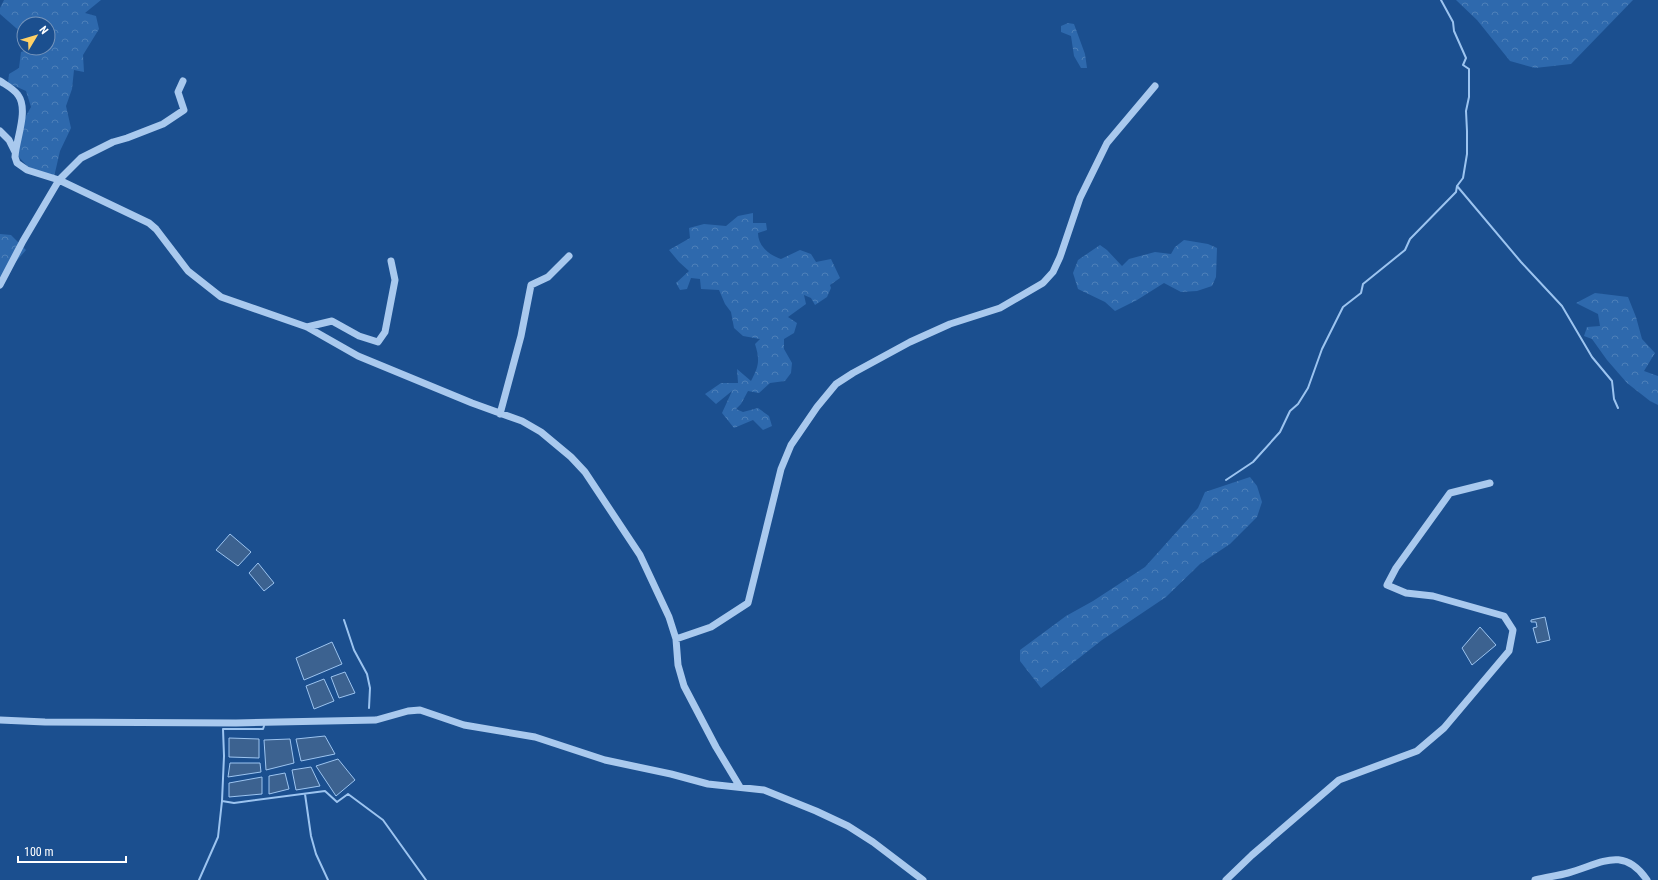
<svg xmlns="http://www.w3.org/2000/svg" width="1658" height="880" viewBox="0 0 1658 880" font-family="'Roboto Condensed',sans-serif">
<defs>
<pattern id="forest-crowns" width="20" height="18" patternUnits="userSpaceOnUse"><rect width="20" height="18" fill="#2e69ad"/><path d="M2 6a3 3 0 1 1 6 0M12 15a3 3 0 1 1 6 0" fill="none" stroke="#4d80b9"/></pattern>
</defs>
<rect width="100%" height="100%" fill="#1b4f8f"/>
<path fill="url(#forest-crowns)" d="M4,0H101L85,13L96,16L99,29L83,55L84,72L74,70L72,89L66,106L71,128L60,151L54,177L28,167L17,155L22,123L31,107L26,91L8,83L9,74L19,68L21,52L27,50L28,48H48V24H24V35L0,14V8Z
M1456,0H1633L1571,64L1535,68L1510,61L1477,20Z
M1068,23L1074,24L1085,54L1087,68H1081L1074,56L1071,36L1061,32V26Z
M753,213V223H766L767,230L758,233C758,246 769,255 781,259L800,250L811,254L816,262L831,259L840,278L830,285L831,288L827,297L815,305L811,298L804,295L806,304L788,317L797,323L794,333L784,339V349L792,363L791,373L785,381L770,383L759,393L748,391L741,404L736,409L743,412L758,408L769,416L772,426L763,430L753,420L734,428L722,413L732,391L716,404L705,394L721,383H738L737,369L751,381C759,366 760,360 755,344L760,339L743,336L734,328L731,312L725,304L719,290L701,289L700,279L691,278L687,289L680,290L676,283L689,271L679,262L669,250L690,238L689,228L704,224L726,226L738,216Z
M0,234L11,235L26,250L0,280Z
M1184,240L1208,244L1217,248L1216,277L1212,286L1197,291L1181,292L1164,283L1137,300L1115,311L1105,302L1078,289L1073,273L1078,260L1100,245L1107,250L1122,266L1129,259L1155,252L1171,254L1175,247Z
M1595,293L1628,297L1636,317L1642,339L1655,353L1644,371L1658,376V405L1650,401L1627,383L1607,360L1592,339L1584,336L1587,327L1600,326L1598,314L1576,303Z
M1250,477L1257,486L1262,502L1257,517L1230,544L1200,564L1166,597L1102,640L1041,688L1020,661V650L1066,616L1093,601L1145,567L1198,508L1205,492Z"/>
<path fill="#3c6290" stroke="#9cc4f0" d="M230,534L251,552L238,566L216,550Z
M258,563L274,583L264,591L249,573Z
M1545,617L1550,640L1537,643L1533,628L1537,627L1536,622H1531V620Z
M1480,627L1496,645L1472,665L1462,648Z
M332,642L342,664L304,680L296,658Z
M345,672L355,693L339,698L331,677Z
M324,679L334,701L314,709L306,686Z
M325,736L335,754L301,761L296,739Z
M229,738L259,739V758L229,757Z
M290,739L294,763L266,770L264,740Z
M338,759L355,780L336,796L316,766Z
M230,763H260L261,772L228,777Z
M311,767L320,786L296,790L292,770Z
M285,773L289,789L269,794V776Z
M262,777V794L229,797V783Z"/>
<g fill="none" stroke-linecap="round" stroke-linejoin="round">
<path stroke="#9cc4f0" stroke-width="2" d="M1457,186L1521,262L1562,306L1592,357L1612,381L1614,399L1618,408
M1226,480L1253,462L1280,432L1290,411L1298,404L1308,388L1322,349L1343,307L1361,293L1363,284L1405,250L1410,239L1456,192L1457,186L1463,178L1467,154V131L1466,111L1469,97V69L1463,65L1466,58L1454,31L1453,22L1441,0
M344,620L354,650L367,674L370,688L369,708
M305,794L311,836L316,854L328,880
M222,801L234,803L325,791L337,802L348,794L383,820L426,880
M199,880L218,837L222,801L224,756L223,729H263L264,726"/>
<path stroke="#a9c9ee" stroke-width="7" d="M0,81C6,85 14,89 18,95C29,110 16,139 15,157L17,163L27,170L59,180L149,223L156,229L188,271L221,297L307,327L358,356L472,403L522,421L541,432L571,457L585,472L640,555L669,617L676,639L678,665L684,686L716,747L740,787
M0,131L9,140L15,152
M0,285L23,241L59,180L81,158L113,142L127,138L163,124L184,110L178,92L183,81
M307,327L332,321L359,336L378,342L385,332L395,280L391,261
M500,414L521,336L531,285L548,277L569,256
M676,639L711,627L748,603L781,469L791,445L817,407L836,384L853,373L910,342L950,324L1000,308L1043,283L1053,272L1060,257L1080,198L1107,143L1155,86
M0,720L45,722L236,723L376,720L408,711L420,710L464,725L535,737L605,760L671,774L708,784L764,790L816,811L848,826L873,842L923,880
M1226,880L1252,855L1339,780L1417,751L1444,728L1509,651L1513,630L1504,616L1433,596L1406,593L1387,585L1396,568L1450,493L1490,483
M1535,880C1546,877 1557,876 1568,873C1601,864 1623,845 1647,880"/>
</g>
<g transform="translate(36 36) rotate(52)"><circle r="19" fill="#1b4f8f" stroke="#7695bc"/>
<path d="M0-3L7 15L0 10L-7 15Z" fill="#ffd166"/>
<text y="-6" font-size="11" font-weight="bold" text-anchor="middle" fill="#ffffff">N</text>
</g>
<path d="M18 856v6h108v-6" fill="none" stroke="#ffffff" stroke-width="2"/>
<text x="24" y="856" font-size="12" fill="#ffffff" stroke="#1b4f8f" stroke-width="3" paint-order="stroke">100 m</text>
</svg>
